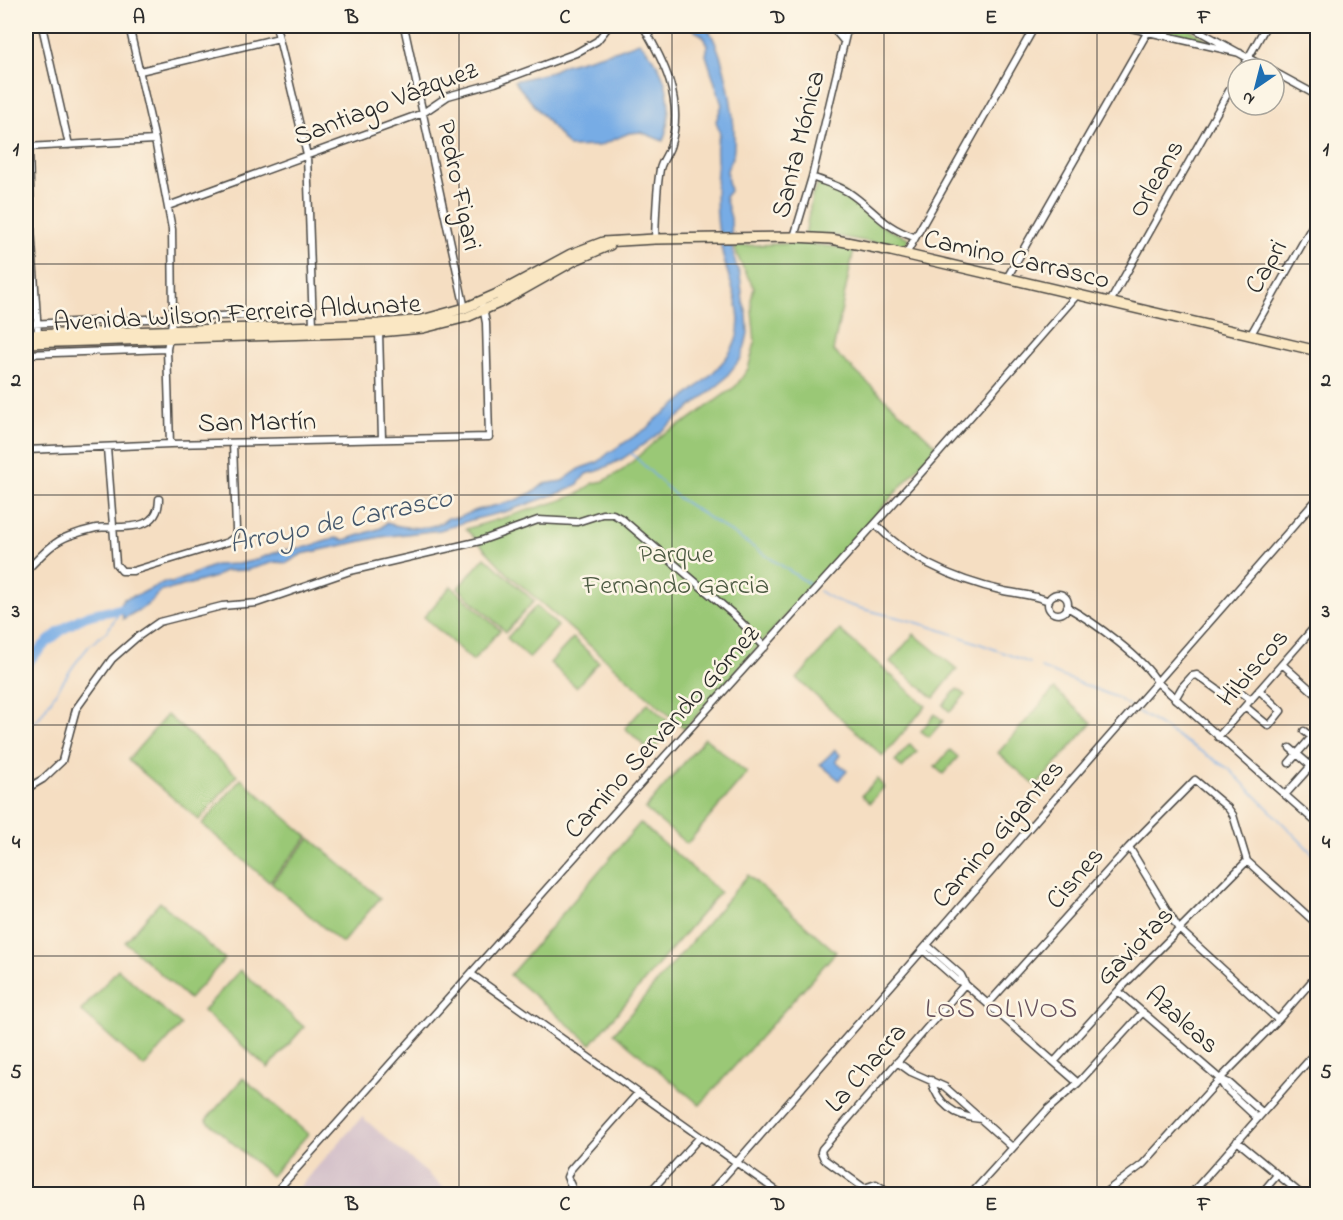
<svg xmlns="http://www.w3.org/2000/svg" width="1343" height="1220" viewBox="0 0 1343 1220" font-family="'Indie Flower',sans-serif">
<rect width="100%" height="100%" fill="#fcf5e5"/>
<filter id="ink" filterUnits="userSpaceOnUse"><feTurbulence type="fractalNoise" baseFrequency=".0167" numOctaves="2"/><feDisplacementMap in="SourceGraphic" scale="12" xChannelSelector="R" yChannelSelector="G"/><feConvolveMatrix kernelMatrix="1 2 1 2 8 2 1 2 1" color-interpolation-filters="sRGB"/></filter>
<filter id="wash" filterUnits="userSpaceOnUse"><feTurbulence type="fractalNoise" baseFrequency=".008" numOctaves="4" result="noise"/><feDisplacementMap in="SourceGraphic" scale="24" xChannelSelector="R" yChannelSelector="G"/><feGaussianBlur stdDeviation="1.35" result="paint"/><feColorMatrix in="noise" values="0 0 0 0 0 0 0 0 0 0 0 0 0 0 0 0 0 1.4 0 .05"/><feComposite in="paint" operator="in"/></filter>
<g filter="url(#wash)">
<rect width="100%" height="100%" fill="#f5dec2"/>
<path fill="#d1bdc8" d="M362,1117L451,1194H293Z"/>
<path fill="#9ac876" stroke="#627a50" stroke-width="1.5" d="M1156,26H1185L1215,45L1156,31Z
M818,185C844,182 863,212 882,226C890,231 900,234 909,238L904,248L830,235H805L812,196Z
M801,243L854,249L833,351L937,446L685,729L507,573L466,529L559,501L580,493L594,483L604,481L623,470L663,434L687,421L736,386L748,369L755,343L751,300L754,288L740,262L735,248L736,246Z
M485,557L534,601L506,632L458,588Z
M451,586L500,630L473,661L424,617Z
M536,606L558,626L529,658L507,638Z
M840,630L926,706L883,756L797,679Z
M914,634L957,669L934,698L890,662Z
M573,638L599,662L576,687L550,663Z
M957,689L965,695L950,712L943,705Z
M1054,689L1092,723L1036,786L998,753Z
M648,703L674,727L651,752L625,728Z
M935,714L943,721L929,737L921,731Z
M167,715L237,775L199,820L128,760Z
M705,738L747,773L687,844L645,809Z
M910,744L917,752L902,768L895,761Z
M950,750L958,757L943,774L935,767Z
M241,779L308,837L269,882L202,824Z
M877,779L884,787L870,803L862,795Z
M640,823L720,892L591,1044L510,975Z
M310,838L380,898L342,943L271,883Z
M748,875L836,952L700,1105L614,1033Z
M160,902L225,959L189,999L125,942Z
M118,969L181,1025L144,1067L81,1011Z
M240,970L304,1027L268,1068L203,1011Z
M243,1078L308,1134L271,1176L206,1120Z"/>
<path fill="#77ace5" stroke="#516c88" stroke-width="1.5" d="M693,26H706C725,52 738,123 733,156C732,162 726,167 727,173C727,178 729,185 730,191L725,197L731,218L732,248L736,265L740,275L743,301L747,314L748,333L745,346L741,358L722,382L653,438L622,459L598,471L586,474L578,484L565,491L508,511L471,520L440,530L381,537L302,554L287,563L275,562L247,570L224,571L215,577L172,589L162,590L146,606L123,619L121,603L124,599L140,594L164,582L172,583L215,565L238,564L252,561L280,551L307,547L336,538L345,540L381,528L386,523C404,528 433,532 448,518H457L477,510L514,501L535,491L544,484L562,481L581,468L598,462L610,452L649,427C655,418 665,413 673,407C693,391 728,364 736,340C746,310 727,280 722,251C716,224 715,197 717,169C718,157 714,145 720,134L716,121L722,105L706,55L708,44L702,35L695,31Z
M639,42C667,68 676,105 663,141L641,132L629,133L599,146L569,147L514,81L548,73L564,65L618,50Z
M835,750L840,755L836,761L847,771L839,780L820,764Z"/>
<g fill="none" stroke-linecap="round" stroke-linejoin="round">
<path stroke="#77ace5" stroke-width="1.5" d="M631,453L677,497L811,585
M819,591C845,609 881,612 911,621C952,632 991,648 1030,663
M1041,668L1118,698L1129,706
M1137,711L1229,769L1318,859
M26,739L28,727L39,718L74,665L89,646L107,631L121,610"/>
<path stroke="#77ace5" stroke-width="10" d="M26,665C40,647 62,627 84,617C101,610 119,612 134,605"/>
</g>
</g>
<g filter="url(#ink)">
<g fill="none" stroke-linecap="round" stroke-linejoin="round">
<defs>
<path id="street" d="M42,26L69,145
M129,26L155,140L172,229L173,317L167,349L170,444
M276,26L307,155L313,326
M404,26L465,309
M643,26C664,61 684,101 671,144C669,153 662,160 660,169C656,192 656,216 655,239
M831,26L844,41
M1122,26L1240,53
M1190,26L1268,69
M1242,69L1266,26
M140,71L279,38
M1274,72L1318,96
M27,147L155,140
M29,147L31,227L38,334
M812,177C824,182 837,185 848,192C874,209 881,226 914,237
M168,206L423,113L448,96L495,83L576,53L597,41L609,26
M794,237L812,177L848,26
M906,254L1035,26
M1007,278L1151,26
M1110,302L1238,75
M26,324L243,315
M379,332L382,439
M1250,336L1318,216
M26,354L167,349
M107,448L116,564L122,571H133L228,542L235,537L236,530L233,443
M26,450L170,444L489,437L486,323L483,307
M875,524C909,560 956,580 1004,591C1019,594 1034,595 1049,601
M26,571C38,559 52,542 69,536C77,533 87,530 96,528C117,525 159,535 159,499
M1048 604a10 10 0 1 1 20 0a10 10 0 1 1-20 0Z
M1067,607C1092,621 1144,658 1157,682L1318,824
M1282,664L1318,696
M1175,699L1182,687L1192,676L1197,675L1222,693L1236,689L1251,700
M1246,707L1269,726L1281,711L1259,690
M1304,731L1318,742
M1218,737L1318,623
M1290,748L1318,772
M1289,763L1316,732
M26,789L43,779L62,761L76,709L112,659L136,638L159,622L222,606L257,603L350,571L480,541L538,520L577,522L602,514H613L622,519L734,615L765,647
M1285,795L1318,758
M1129,847L1178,928L1278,1020
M1247,861L1318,925
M927,945L961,975L965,983
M923,950L957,980L965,984L1078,1083
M471,974L781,1194
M1118,991L1220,1079L1229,1083L1262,1112
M988,1004L1129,847L1195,780L1228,808L1233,815L1247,861
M897,1062L911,1072L945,1087L1012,1147
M1054,1062L1118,991L1247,861
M931,1080C938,1105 955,1117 981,1119
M1220,1080L1225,1088L1257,1118
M1237,1141L1301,1194
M864,1188L824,1159L821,1152L822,1149L965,984
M864,1188L876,1184L892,1194
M274,1194L657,765L938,454L1077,295
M575,1194L567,1177L570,1170L638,1093
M648,1194L700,1137
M709,1194L1318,498
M971,1194L1047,1110L1078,1083L1143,1012
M1103,1194L1143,1164L1220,1079L1278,1020L1318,974
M1191,1194L1318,1050
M1261,1194L1277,1175"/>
<path id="secondary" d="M26,335L380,324L422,320L465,308L497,294L571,254L603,242L655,239L794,237L831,239L891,251L1318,351
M26,343L379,332L423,328L467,317L499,303L575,260L610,245"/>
</defs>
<use href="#street" stroke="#494642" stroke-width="9"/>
<use href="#secondary" stroke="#494642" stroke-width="12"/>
<use href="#street" stroke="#fff" stroke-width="6"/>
<use href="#secondary" stroke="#fae7c3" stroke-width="9"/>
</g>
</g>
<path fill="none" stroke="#2b2b2b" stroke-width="1.5" stroke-opacity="0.55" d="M246,26V1194M459,26V1194M672,26V1194M884,26V1194M1097,26V1194M26,264H1318M26,495H1318M26,725H1318M26,956H1318"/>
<g text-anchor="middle" stroke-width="5" stroke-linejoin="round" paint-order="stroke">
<g font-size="27" fill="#2b2b2b" stroke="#fcf5e5">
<text transform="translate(385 102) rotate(-21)" y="9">Santiago Vázquez</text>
<text transform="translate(797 144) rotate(-76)" y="9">Santa Mónica</text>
<text transform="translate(1155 178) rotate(-60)" y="9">Orleans</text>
<text transform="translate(460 185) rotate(78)" y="9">Pedro Figari</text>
<text transform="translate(1017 258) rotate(13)" y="9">Camino Carrasco</text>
<text transform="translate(1265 266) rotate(-60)" y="9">Capri</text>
<text transform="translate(237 312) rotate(-3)" y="9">Avenida Wilson Ferreira Aldunate</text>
<text transform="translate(257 421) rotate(-1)" y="9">San Martín</text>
<text transform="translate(1252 667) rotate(-49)" y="9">Hibiscos</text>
<text transform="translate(661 731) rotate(-48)" y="9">Camino Servando Gómez</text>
<text transform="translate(997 833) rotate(-49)" y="9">Camino Gigantes</text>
<text transform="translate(1074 877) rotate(-49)" y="9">Cisnes</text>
<text transform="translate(1134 945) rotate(-46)" y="9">Gaviotas</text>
<text transform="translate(1183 1019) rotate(41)" y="9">Azaleas</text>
<text transform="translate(865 1067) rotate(-49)" y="9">La Chacra</text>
</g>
<g font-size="27" fill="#4c5a42" stroke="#fcf5e5">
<text x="676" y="562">Parque<tspan x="676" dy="31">Fernando Garcia</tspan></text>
</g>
<g font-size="28" font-style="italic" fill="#46586c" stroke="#fcf5e5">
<text transform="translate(340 519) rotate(-12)" y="10">Arroyo de Carrasco</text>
</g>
<g font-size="28" letter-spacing="1.5" fill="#67525c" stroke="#fcf5e5">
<text x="1002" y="1017">LOS OLIVOS</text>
</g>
</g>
<rect width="1343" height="1220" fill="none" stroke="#fcf5e5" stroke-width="66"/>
<g transform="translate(1256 87) rotate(215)"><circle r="28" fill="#fcf5e5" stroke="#a8a49b" stroke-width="1.5"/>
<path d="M0-4.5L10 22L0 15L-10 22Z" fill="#1f6fb2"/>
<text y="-9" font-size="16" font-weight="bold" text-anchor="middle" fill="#2b2b2b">N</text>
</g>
<rect x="33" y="33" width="1277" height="1154" fill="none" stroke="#2b2b2b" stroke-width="2"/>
<g font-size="20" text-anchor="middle" font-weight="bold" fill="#2b2b2b">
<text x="139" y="23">A</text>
<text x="352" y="23">B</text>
<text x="565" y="23">C</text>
<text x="778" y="23">D</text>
<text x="991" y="23">E</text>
<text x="1204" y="23">F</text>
<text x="16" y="155">1</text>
<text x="1326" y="155">1</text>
<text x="16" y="386">2</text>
<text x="1326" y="386">2</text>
<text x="16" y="617">3</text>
<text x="1326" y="617">3</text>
<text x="16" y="848">4</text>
<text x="1326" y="848">4</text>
<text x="16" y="1078">5</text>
<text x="1326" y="1078">5</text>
<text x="139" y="1210">A</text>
<text x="352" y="1210">B</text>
<text x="565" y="1210">C</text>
<text x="778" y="1210">D</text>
<text x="991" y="1210">E</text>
<text x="1204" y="1210">F</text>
</g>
</svg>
